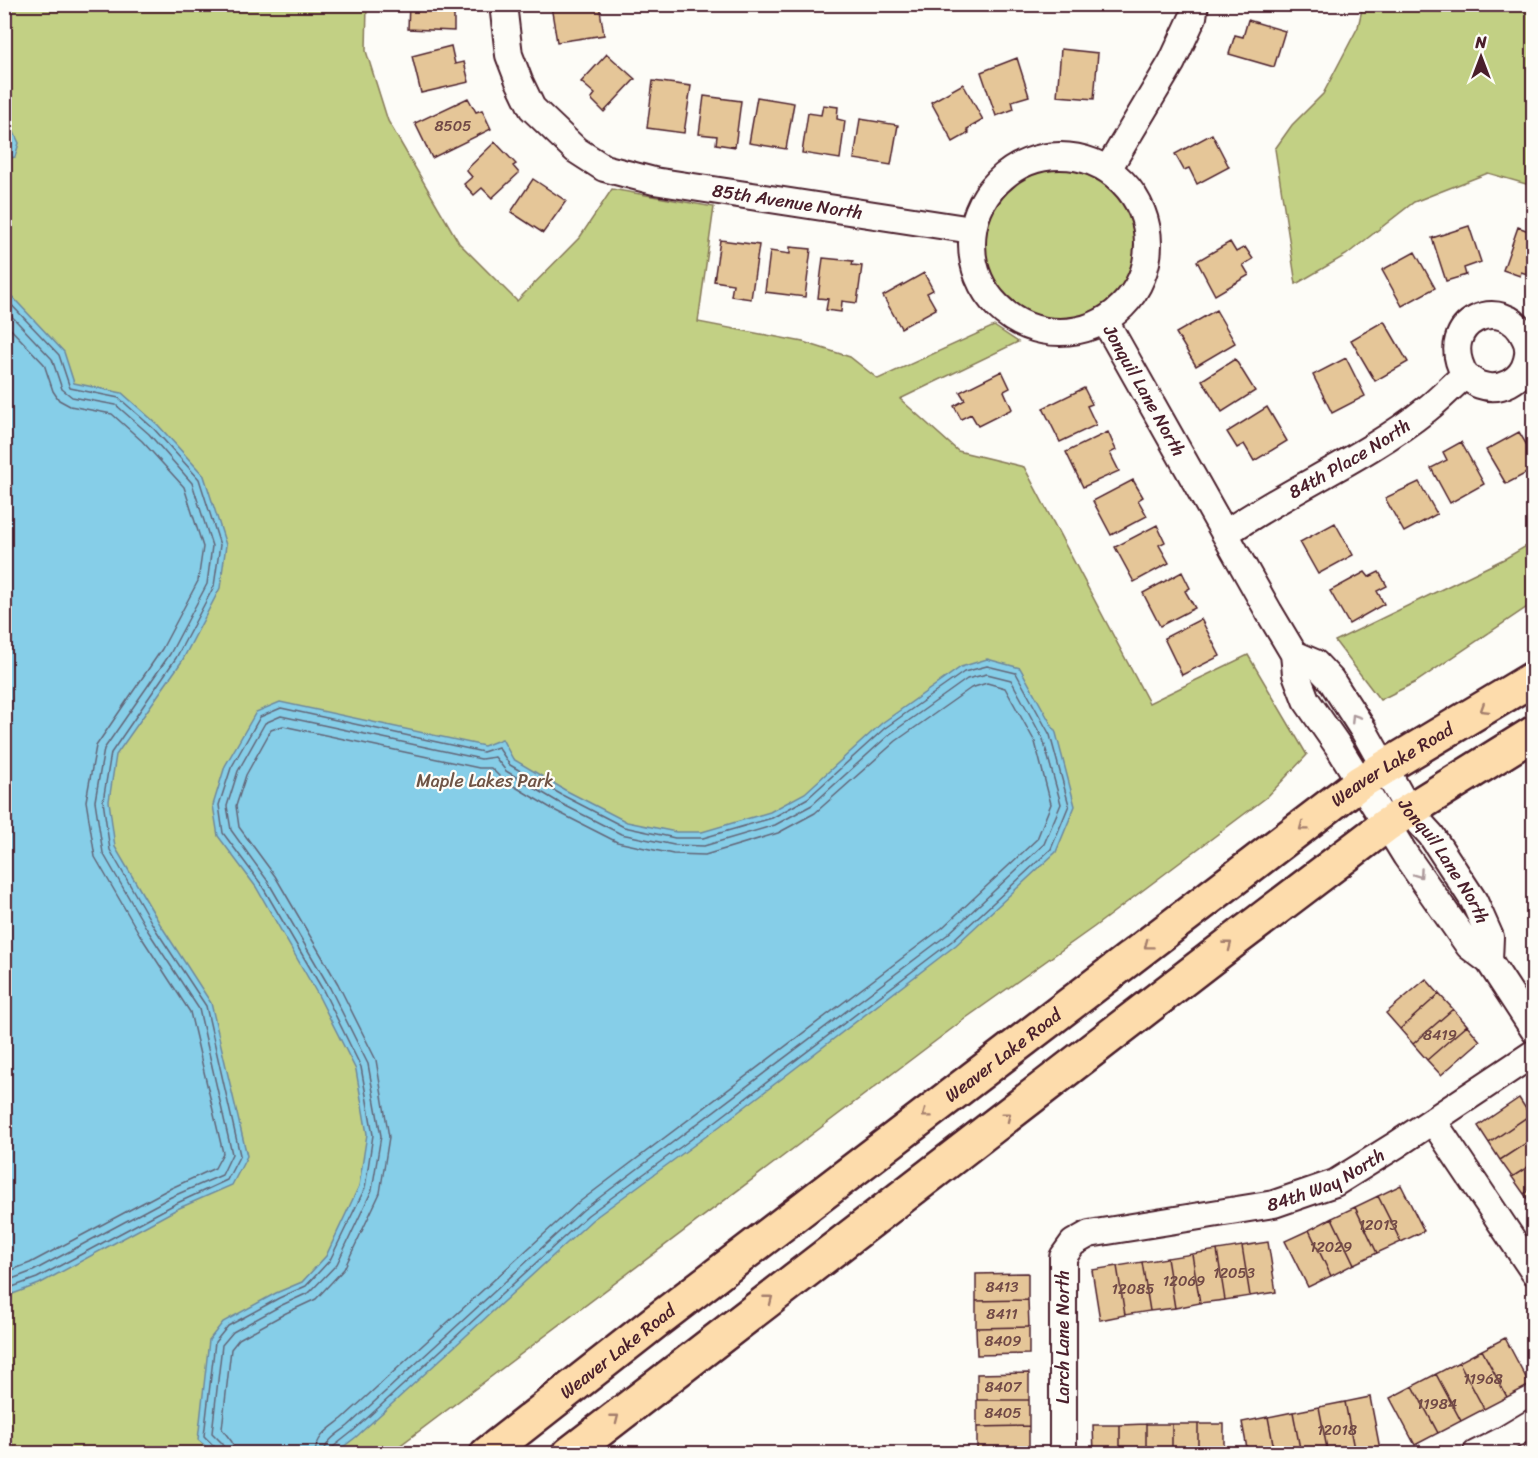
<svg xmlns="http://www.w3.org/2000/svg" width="1538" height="1458" viewBox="0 0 1538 1458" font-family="Sriracha,sans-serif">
<rect width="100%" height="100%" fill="#fdfcf7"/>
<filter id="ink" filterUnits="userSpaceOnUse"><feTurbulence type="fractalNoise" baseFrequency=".0167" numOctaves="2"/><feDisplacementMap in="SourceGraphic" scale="12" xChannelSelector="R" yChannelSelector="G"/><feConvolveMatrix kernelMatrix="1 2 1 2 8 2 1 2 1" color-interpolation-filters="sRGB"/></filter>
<g filter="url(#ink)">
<path fill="#c2d084" stroke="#867858" stroke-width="1.5" d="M17,4L367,5L366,51L388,121L459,243L517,301L580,237L612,189L714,207L698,322L803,342L850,357L878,379L994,326L1018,342L900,399L958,451L1024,467L1149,703L1248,655L1307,755L1267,797L1094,927L966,1018L390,1453H5L4,9Z
M1363,5H1533V186L1488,173L1414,202L1346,255L1296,284L1275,149L1292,125L1323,94L1358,27Z
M983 243a76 76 0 1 1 152 0a76 76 0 1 1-152 0Z
M1533,542V603L1416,682L1380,700L1335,641L1506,558Z"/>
<path fill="#86cee8" stroke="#6e889c" stroke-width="1.5" d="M5,113L19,143L15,157L5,159Z
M5,289L64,352L74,383L122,393L158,425L204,476L226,545L220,588L182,661L116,755L109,801L115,847L160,924L211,1003L247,1156L232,1185L177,1209L39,1284L5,1297Z
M987,659L1020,668L1056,733L1075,806L1056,852L956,945L720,1126L592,1220L356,1437L334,1454L214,1453L198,1440L209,1340L223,1322L276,1293L302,1282L326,1256L359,1186L367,1134L356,1070L318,995L256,887L218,836L213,805L225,766L256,712L280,702L484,746L502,739L513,759L565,790L627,822L676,832H702L770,812L805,793L882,723L961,667Z"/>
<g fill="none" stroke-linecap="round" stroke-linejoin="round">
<path stroke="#626577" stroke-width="1.5" d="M4,297L59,355L70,388L119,398L154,429L199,479L220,545L214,586L176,658L111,753L103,801L110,850L154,927L206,1006L240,1155L227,1180L175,1204L37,1278L4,1290
M4,308L52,359L62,389L72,397L116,405L149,434L192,483L212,546L207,584L170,654L104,749L95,801L103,853L148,931L199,1009L232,1154L222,1175L171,1197L33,1271L4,1282
M4,322L44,364L53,391L59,400L70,406L112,414L142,441L184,487L203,547L198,581L162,649L96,746L86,801L95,857L140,935L190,1012L223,1153L215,1168L167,1190L30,1263L4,1273
M217,1454L216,1448L204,1436L215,1342L228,1326L279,1298L306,1286L330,1260L365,1188L373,1135L361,1067L324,992L261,884L223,833L219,805L231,768L260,717L281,708L483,752L498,747L510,765L562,795L624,827L675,838H703L772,818L808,798L885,728L964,672L987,666L1016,673L1050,735L1069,805L1051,849L952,941L716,1121L588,1215L352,1432L333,1447L331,1454
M225,1454L223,1444L212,1433L222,1345L233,1332L282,1305L310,1292L337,1264L372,1190L381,1136L368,1064L330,988L267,880L231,830L227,806L238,771L265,723L281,716L481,759L495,757L506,771L558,802L621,834L674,845L704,846L775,825L812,805L890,734L967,679L987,674L1011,680L1043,739L1061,804L1044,844L947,935L583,1210L348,1426C338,1434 325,1440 324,1454
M234,1454L232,1442L222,1429L231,1349L239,1339L286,1313L316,1299L344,1269L380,1193L389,1137L376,1060L338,984L275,876L239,827L236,806L246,775L271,730L283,726L479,768H491L502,779L554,810L617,842L673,854L705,855L778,833L815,813L896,741L971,688L987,683L1005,688L1035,742L1051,804L1037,839L942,928L578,1203L342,1419C329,1429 316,1436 315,1454"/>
</g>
<path fill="#e5c698" stroke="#4a1f2b" stroke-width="1.5" d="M409,4H449V10H454V31L408,29Z
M557,4H599L604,35L557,42L551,6Z
M1248,20L1285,31L1274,67L1229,54L1235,35L1243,37Z
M451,46L455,64L464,62L469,82L421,93L412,56Z
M1061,49L1098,53L1094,99L1057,96Z
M607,54L635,79L604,112L591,99L595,94L581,82Z
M1017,58L1029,96L1012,101L1014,109L996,116L981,72Z
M653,81L691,86L684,133L647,128Z
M963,84L983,120L967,129L969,133L953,142L931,102Z
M704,96L741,101L735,147L716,144L717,136L699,134Z
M757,97L794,103L786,149L749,143Z
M468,98L476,112L482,110L491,129L432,158L415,123Z
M823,105L838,107L837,119L845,121L840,159L802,153L808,113L821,115Z
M860,119L898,125L891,165L854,159Z
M1212,134L1229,167L1197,184L1189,168L1184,170L1175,154Z
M495,142L516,164L513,166L519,173L492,198L482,188L474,195L464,184L472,177L466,170Z
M533,179L566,201L543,233L511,212Z
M1469,226L1481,262L1464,268L1466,275L1446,281L1432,238Z
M1518,227L1534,233V276L1521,272L1520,276L1503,270Z
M720,240L759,245L751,299L731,296L733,284L714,281Z
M1230,242L1236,252L1245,247L1253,259L1243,265L1249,275L1215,295L1197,261Z
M790,247L811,249L805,297L765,292L770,251L790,254Z
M1415,252L1435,288L1402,306L1382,270Z
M823,258L853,261L852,265L862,266L857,303L842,301L841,312L826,310L828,299L818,298Z
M924,273L933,290L927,293L936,309L901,328L883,296Z
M1216,310L1235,343L1196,366L1176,333Z
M1384,321L1408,362L1375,381L1351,340Z
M1346,358L1365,396L1332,413L1313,375Z
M1235,359L1255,391L1222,412L1202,380Z
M1002,371L1010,388L1004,391L1012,409L978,426L971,414L961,419L954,406L965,400L960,392Z
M1084,388L1092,404L1087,406L1096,425L1060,442L1043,408Z
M1267,407L1287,441L1254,461L1244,444L1237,448L1227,432Z
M1108,432L1116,450L1110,453L1119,471L1083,487L1066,452Z
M1519,432L1534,457V469L1506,484L1486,450Z
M1461,442L1484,484L1450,503L1431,468L1447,460L1443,452Z
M1133,480L1143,497L1138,500L1147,516L1111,535L1093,501Z
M1419,482L1437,514L1404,532L1385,498Z
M1335,523L1353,555L1318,574L1300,542Z
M1157,525L1165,542L1159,545L1169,563L1134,582L1115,547Z
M1182,572L1190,588L1185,591L1195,608L1160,626L1143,593Z
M1365,572L1369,577L1379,572L1387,586L1377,591L1384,604L1349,624L1330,591Z
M1201,619L1220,656L1182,675L1164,638Z
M1426,979L1439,994L1400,1029L1386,1013Z
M1439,994L1453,1009L1413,1044L1400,1029Z
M1453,1009L1467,1025L1427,1060L1413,1044Z
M1467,1025L1480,1041L1441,1075L1427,1060Z
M1519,1098L1530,1115L1489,1143L1478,1126Z
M1530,1115L1534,1120V1138L1500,1160L1489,1143Z
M1534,1138V1163L1512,1177L1500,1160Z
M1534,1163V1187L1524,1194L1512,1177Z
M1401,1185L1424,1231L1401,1242L1378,1196Z
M1534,1187V1208L1524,1194Z
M1378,1196L1401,1242L1377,1253L1355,1207Z
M1355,1207L1377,1253L1354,1264L1332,1218Z
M1332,1218L1354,1264L1331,1276L1309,1230Z
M1309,1230L1331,1276L1308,1287L1285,1241Z
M1268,1242L1276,1292L1250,1296L1242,1246Z
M1242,1246L1250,1296L1225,1300L1217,1250Z
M1217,1250L1225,1300L1200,1303L1192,1254Z
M1192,1254L1200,1303L1175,1308L1167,1258Z
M1167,1258L1175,1308L1150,1311L1142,1262Z
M1142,1262L1150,1311L1125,1315L1117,1266Z
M1117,1266L1125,1315L1100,1320L1092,1270Z
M1028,1273V1300L976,1301V1274Z
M1028,1300L1029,1327L976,1328V1301Z
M1029,1327V1354L977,1355L976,1328Z
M1505,1338L1530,1385L1507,1397L1482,1350Z
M1482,1350L1507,1397L1484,1409L1459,1362Z
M1459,1362L1484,1409L1461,1421L1436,1374Z
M1029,1373V1400H977V1374Z
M1436,1374L1461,1421L1438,1433L1413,1386Z
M1413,1386L1438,1433L1415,1445L1390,1398Z
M1370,1397L1380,1449L1355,1454L1345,1402Z
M977,1400H1029V1426L977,1427Z
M1345,1402L1355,1454H1328L1319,1407Z
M1319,1407L1328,1454H1301L1293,1412Z
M1293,1412L1301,1454H1275L1268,1417Z
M1268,1417L1275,1454H1248L1242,1422Z
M1146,1424H1172V1454H1146Z
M1146,1424V1454H1120V1425Z
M1172,1424H1198V1454H1172Z
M1198,1424H1224V1454H1198Z
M1093,1425H1120V1454H1094Z
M1029,1426V1453L977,1454V1427Z"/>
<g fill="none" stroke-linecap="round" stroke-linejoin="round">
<defs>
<g id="minor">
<path id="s1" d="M503,4L509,55L519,81L532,108L576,150L604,168L654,181L972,230"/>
<circle cx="1060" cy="244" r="88"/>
<path d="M1108,169L1172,62L1193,17L1195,4"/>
<path id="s2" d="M1105,321L1269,612L1294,654L1296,674L1306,700L1338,746L1406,856L1469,946L1489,961L1534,1030"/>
<path id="s3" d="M1226,533C1290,489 1366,458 1427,409C1440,399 1452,386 1465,375C1469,378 1474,383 1480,385C1500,392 1522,381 1527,360C1529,352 1529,345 1525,338C1505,292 1434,321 1465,375"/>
<path id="s4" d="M1294,654L1315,663L1331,680L1364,731L1409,811L1431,835L1474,901L1490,937L1489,961"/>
<path d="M1433,1121L1534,1272"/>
<path id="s5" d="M1063,1454V1257L1073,1243L1089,1234L1274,1204L1335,1183L1396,1145L1534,1053"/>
<path d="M1476,1454L1504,1440L1534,1422"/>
</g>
<g id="major">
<path id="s6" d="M487,1454L655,1322L1359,783L1534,678"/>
<path d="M569,1454L1232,942L1386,825L1534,733"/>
</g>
</defs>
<use href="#minor" stroke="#4a1f2b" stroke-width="30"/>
<use href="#major" stroke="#4a1f2b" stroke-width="38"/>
<use href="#minor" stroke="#fdfcf7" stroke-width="26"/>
<use href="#major" stroke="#fddcac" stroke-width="33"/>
</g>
<defs><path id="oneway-chevron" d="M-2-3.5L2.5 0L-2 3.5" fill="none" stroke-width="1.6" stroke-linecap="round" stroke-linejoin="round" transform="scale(1.5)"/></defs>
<g stroke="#a47e6c">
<use href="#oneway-chevron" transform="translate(1484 709) rotate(148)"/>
<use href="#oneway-chevron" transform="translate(1303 827) rotate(143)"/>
<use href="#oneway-chevron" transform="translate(1148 945) rotate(143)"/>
<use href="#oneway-chevron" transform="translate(1228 945) rotate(-38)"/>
<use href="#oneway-chevron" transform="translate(926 1114) rotate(143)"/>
<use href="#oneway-chevron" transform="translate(1007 1116) rotate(-38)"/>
<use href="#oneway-chevron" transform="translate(769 1299) rotate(-38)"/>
<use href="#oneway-chevron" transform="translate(615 1418) rotate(-38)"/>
</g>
<g stroke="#ac999b">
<use href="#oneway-chevron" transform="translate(1355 718) rotate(-123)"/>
<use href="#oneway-chevron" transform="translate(1419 874) rotate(55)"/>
</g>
</g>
<g text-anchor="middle" stroke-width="4.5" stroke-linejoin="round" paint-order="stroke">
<g font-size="15" fill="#714946">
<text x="453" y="131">8505</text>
<text x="1440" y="1040">8419</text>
<text x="1378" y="1230">12013</text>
<text x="1331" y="1252">12029</text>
<text x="1234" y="1278">12053</text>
<text x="1184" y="1286">12069</text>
<text x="1002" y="1292">8413</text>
<text x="1133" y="1294">12085</text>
<text x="1002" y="1319">8411</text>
<text x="1003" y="1346">8409</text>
<text x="1483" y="1384">11968</text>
<text x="1003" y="1392">8407</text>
<text x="1437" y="1409">11984</text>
<text x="1003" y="1418">8405</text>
<text x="1337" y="1435">12018</text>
</g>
<g font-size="18" fill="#4a1f2b" stroke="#fdfcf7">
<text dy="6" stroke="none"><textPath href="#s1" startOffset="390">85th Avenue North</textPath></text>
<text dy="6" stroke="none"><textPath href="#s2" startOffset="80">Jonquil Lane North</textPath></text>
<text dy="6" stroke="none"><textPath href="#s3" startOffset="144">84th Place North</textPath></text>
<text dy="6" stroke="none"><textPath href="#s6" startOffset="1138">Weaver Lake Road</textPath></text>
<text dy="6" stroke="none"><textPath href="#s4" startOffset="260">Jonquil Lane North</textPath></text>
<text dy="6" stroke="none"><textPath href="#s6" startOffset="652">Weaver Lake Road</textPath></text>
<text dy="6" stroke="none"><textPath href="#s5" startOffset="477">84th Way North</textPath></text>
<text transform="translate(1063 1337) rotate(-90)" y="6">Larch Lane North</text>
<text dy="6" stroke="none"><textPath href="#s6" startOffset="166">Weaver Lake Road</textPath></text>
</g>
<g font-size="18" fill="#6e5446" stroke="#fdfcf7">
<text x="485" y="787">Maple Lakes Park</text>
</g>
</g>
<rect width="1538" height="1458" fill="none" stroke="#fdfcf7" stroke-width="24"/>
<rect x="12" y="12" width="1514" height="1434" fill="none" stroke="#4a1f2b" stroke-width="2" filter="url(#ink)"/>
<g transform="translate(1481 57)" stroke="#fdfcf7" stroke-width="4.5" paint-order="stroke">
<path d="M0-4.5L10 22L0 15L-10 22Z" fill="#4a1f2b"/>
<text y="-9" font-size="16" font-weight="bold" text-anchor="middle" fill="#4a1f2b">N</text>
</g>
</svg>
